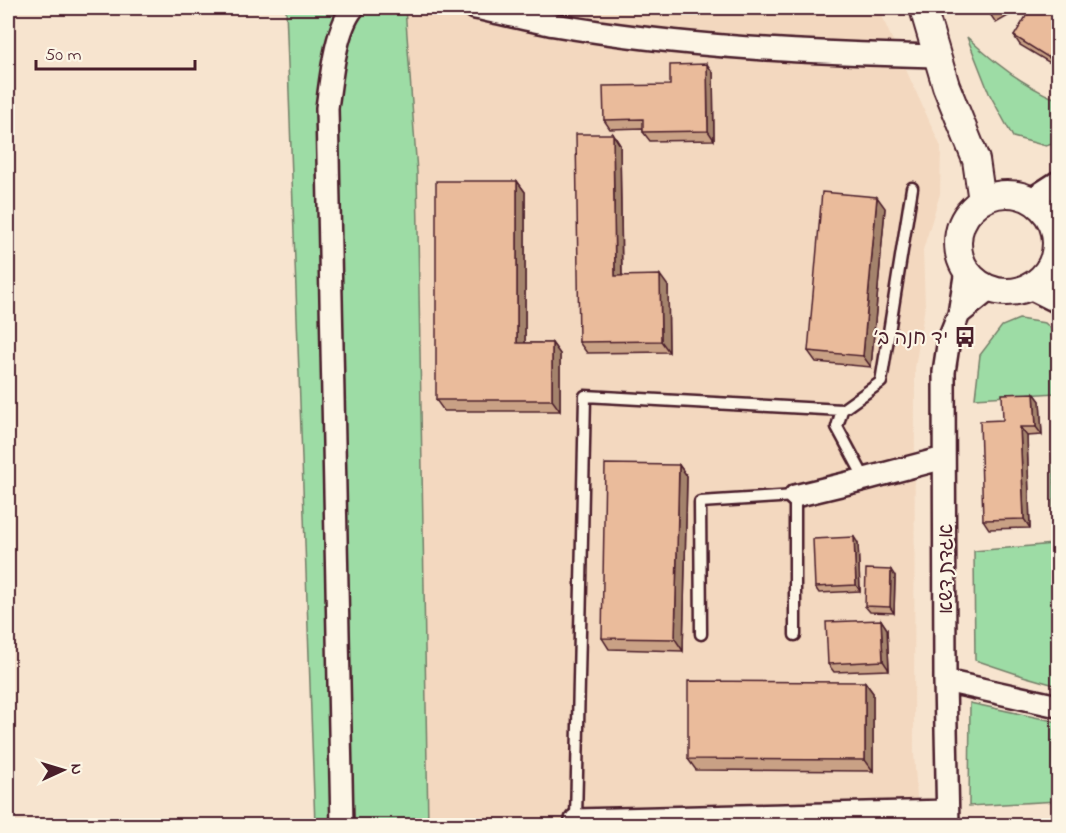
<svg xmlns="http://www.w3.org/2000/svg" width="1066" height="833" viewBox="0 0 1066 833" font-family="'Indie Flower','Playpen Sans Hebrew',sans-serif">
<rect width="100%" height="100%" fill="#f7e4cf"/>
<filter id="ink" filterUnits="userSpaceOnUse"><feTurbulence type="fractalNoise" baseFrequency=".0167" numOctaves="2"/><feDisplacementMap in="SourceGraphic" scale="12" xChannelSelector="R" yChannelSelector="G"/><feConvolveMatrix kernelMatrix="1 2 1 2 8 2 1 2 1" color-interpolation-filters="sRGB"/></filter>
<g filter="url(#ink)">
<path fill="#f3d8bf" d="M405,8H882L883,19L941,147L940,194L923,250L925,306L915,368L914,754L919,825H428L417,172Z"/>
<path fill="#9ddca5" stroke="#747e68" stroke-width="1.5" d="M286,8H405L417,172L428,825H315Z
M967,37C987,56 1007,73 1032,87C1041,92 1048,97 1058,99V142L1046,146L1013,137L989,93Z
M1019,319L1045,323L1058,335V426L1056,393L975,398L980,355L1002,326Z
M1058,450V686L1023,676L975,660L974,551L1053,544V452Z
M970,703L1058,722V801L969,806Z"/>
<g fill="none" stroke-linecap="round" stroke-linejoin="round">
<defs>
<path id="service" d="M842,410L881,382L912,188
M701,634L700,502L795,496V635
M576,820L585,396L842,410L837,427L865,479"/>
<path id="minor" d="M475,8C501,13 528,20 555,25C681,47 809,53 936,56
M1030,200L1058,182
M1049,268L1058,285
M1028,287L1058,302
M959,314L990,289
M795,496L865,479L944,458
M945,681L1058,706
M576,820L947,811
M342,826L327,108C331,80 335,30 353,8
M948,826L945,681L944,372L949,339L959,314L966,270"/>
<path id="tertiary" d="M923,8L946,86L976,160L982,201
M958 243a49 49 0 1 1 98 0a49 49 0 1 1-98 0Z"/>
</defs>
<use href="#service" stroke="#4a1f2b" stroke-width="15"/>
<use href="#minor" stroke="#4a1f2b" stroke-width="26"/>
<use href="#tertiary" stroke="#4a1f2b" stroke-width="30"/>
<use href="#service" stroke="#fcf5e5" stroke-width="10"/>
<use href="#minor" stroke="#fcf5e5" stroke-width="21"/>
<use href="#tertiary" stroke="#fcf5e5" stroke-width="26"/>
</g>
<path fill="#c9a185" stroke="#4a1f2b" stroke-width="1.5" d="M986,8H1022L996,23Z
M1059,15V67H1057L1020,45L1014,36Z
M713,73L714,140L650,141L643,132V128L610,129L604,120L670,85Z
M613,134L620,145L622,275L668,286L669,352L587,353L579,342Z
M517,181L525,192V343H552L560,354V411H444L436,400Z
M885,208L871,367L816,362L808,351Z
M1034,393L1040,401L1042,435L1027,436L1030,528L989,529L983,520Z
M679,465L687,476L683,651L609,649L602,638Z
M858,543L860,591L819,593L815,587Z
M895,576L894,613L870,612L865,606Z
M881,620L887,629L889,670L834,672L828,664Z
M865,682L873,693V771L696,770L688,759Z"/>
<path fill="#a4836c" stroke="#4a1f2b" stroke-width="1.5" d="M707,64L713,73L714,140L708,131Z
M613,134L620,145L622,287L615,276Z
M517,181L525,192V354L517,343Z
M877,197L885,208L871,367L863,356Z
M660,275L668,286L669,352L661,341Z
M552,343L560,354V411L552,400Z
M1034,393L1040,401L1042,435L1036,427Z
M1020,427L1027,436L1030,528L1024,519Z
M679,465L687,476L683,651L675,639Z
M854,537L858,543L860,591L856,585Z
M891,570L895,576L894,613L890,607Z
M881,620L887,629L889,670L883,661Z
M865,682L873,693V771L865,760Z"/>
<path fill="#eabb9b" stroke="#4a1f2b" stroke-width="1.5" d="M986,8H1001L990,14Z
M1031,8H1047L1059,15V58L1051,59L1014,36Z
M707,64L708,131L643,132V119L604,120L603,86L670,85V65Z
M576,134H613L615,276L660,275L661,341L579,342Z
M436,181H517V343H552V400H436Z
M822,192L877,197L863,356L808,351Z
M1034,393L1036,427H1020L1024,519L983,520L980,421L1003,420L1002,394Z
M605,464L679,465L675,639L602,638Z
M854,537L856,585L815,587L813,539Z
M866,569L891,570L890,607L865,606Z
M881,620L883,661L828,664L826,622Z
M688,681L865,682V760L688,759Z"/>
</g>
<defs>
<symbol id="bus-bare" viewBox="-9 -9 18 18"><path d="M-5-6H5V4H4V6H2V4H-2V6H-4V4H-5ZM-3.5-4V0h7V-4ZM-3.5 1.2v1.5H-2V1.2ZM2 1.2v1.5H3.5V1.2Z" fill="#4a1f2b" stroke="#fcf5e5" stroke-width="2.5" paint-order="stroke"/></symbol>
</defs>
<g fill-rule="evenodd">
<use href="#bus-bare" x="950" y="322" width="30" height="30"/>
</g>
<g text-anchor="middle" stroke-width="4.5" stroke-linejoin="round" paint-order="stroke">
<g font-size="20" fill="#4a1f2b" stroke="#fcf5e5" text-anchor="end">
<text x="948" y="344">יד חנה ב׳</text>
</g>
<g font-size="20" fill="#4a1f2b" stroke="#fcf5e5">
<text transform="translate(945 569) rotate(-90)" y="7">אגדת דשא</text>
</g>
</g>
<rect width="1066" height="833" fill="none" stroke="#fcf5e5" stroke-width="30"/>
<rect x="15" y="15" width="1036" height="803" fill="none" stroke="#4a1f2b" stroke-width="2" filter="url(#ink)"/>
<g transform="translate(63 770) rotate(86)" stroke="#fcf5e5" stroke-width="4.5" paint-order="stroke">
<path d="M0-4.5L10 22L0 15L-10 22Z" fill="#4a1f2b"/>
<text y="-9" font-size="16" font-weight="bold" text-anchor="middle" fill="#4a1f2b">N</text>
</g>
<path d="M36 60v9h159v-9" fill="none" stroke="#4a1f2b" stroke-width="3"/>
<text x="45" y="60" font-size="18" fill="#4a1f2b" stroke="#fcf5e5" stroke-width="4.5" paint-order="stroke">50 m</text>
</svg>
